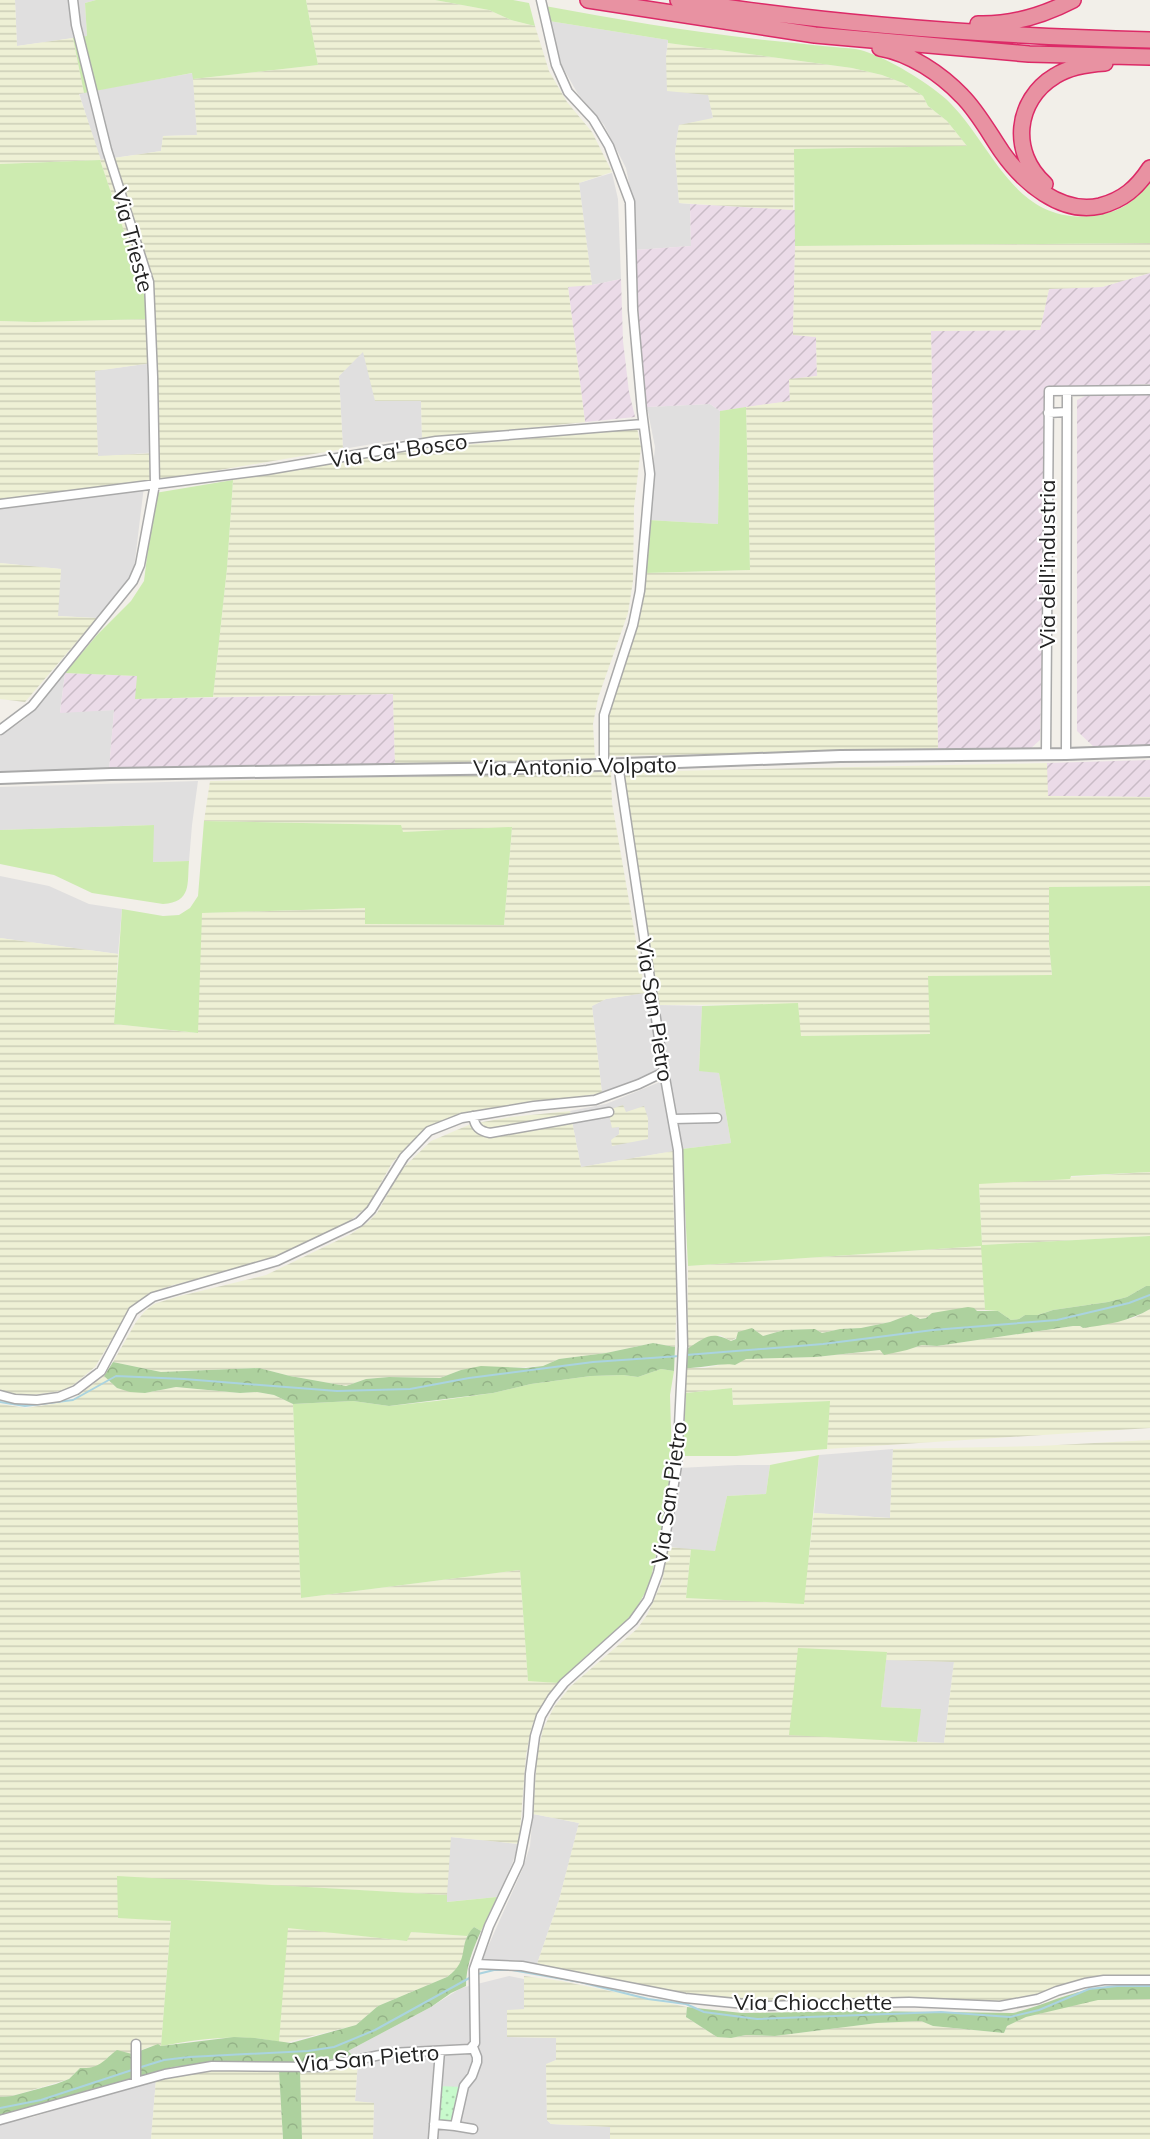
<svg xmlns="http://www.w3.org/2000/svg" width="1150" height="2139" viewBox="0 0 1150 2139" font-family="Mulish,sans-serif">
<defs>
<pattern id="industrial-furrows" width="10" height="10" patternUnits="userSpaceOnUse" patternTransform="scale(1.5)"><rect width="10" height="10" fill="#ebdbe8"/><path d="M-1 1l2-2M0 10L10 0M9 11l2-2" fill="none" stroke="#c9bcc7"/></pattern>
<pattern id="farmland-rules" width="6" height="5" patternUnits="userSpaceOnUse" patternTransform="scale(1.5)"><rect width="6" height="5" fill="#eef0d5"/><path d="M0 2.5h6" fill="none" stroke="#ccceb7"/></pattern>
<pattern id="forest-crowns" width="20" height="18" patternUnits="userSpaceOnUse" patternTransform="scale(1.5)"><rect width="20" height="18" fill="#add19e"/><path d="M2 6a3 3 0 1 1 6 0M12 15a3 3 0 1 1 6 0" fill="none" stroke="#95b388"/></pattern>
<pattern id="park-dots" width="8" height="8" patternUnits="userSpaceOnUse" patternTransform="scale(1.5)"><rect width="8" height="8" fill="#c8facc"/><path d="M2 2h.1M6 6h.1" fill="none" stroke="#acd6af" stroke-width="1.8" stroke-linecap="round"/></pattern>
</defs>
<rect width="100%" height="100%" fill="#f2efe9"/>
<path fill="#e0dfdf" d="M15,0H96L85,3L87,36L17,46Z
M549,21L668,40L666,57L709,95L713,119L679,125L675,152L679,203L690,204L691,246L634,250L632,198L626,168L604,125L578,94L562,66Z
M193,73L197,135L163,136L161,151L100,160L79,93Z
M612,173L618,199L621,279L592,285L579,183Z
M363,351L421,401L422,439L384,442L343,449L339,376Z
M152,363L157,452L98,457L94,371Z
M710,404L720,411L718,524L648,520L655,447L647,407Z
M144,486L133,577L122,594L97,618L57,616L61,569L0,563V501Z
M65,673L60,712L114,710L109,770L0,773V736L25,719Z
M198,781L192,825L189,861L153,862V825L0,830V787Z
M0,876L49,886L89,904L122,909L118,954L0,938Z
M650,992L661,1072L602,1093L592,1006L606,999Z
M659,1005L702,1006L699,1070L719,1073L731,1143L682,1149L672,1094L666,1075Z
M660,1082L666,1097L674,1151L581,1167L570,1111L606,1104Z
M893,1449L890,1518L814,1513L819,1455Z
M738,1465H770L766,1494L727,1496L715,1552L668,1547L679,1468Z
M886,1660L954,1662L944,1743L917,1742L920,1709L881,1707Z
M533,1814L579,1823L559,1900L537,1964L515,1960H482L523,1868L530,1846Z
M450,1837L519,1844L512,1864L497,1897L446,1902Z
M509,1976L524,1979V2010L507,2037L556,2038V2060L546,2065L547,2120L551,2124L611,2127L610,2139H373L374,2103L355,2102L358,2061L348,2051L431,2007L461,1988Z
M156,2079L151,2139H0V2124L33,2117Z"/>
<path fill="url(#industrial-furrows)" d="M690,204L796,210L793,334L816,337L817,376L789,380L790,401L720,411L710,404L647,407L637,339L634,250L691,246Z
M1150,273V384L1048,388L1040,740L1030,749L938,750L931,331L1040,330L1049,289L1102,287Z
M621,279L623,341L629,392L635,417L585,422L568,286L592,285Z
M1150,394V746L1095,748L1077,731V400L1085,396Z
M65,673L138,676L136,699L393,694L395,764L109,770L114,710L60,713Z
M1150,760V797L1047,796V763Z"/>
<path fill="url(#farmland-rules)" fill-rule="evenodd" d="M0,0H15L17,46L73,38L84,93L79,94L101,160L161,151L163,136L197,135L193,79L318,65L306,0H435L489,10L511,20L535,26L549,71L567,102L592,132L612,172L579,183L592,285L568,287L585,422L422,439L421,401H375L363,352L339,376L343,449L149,482L0,500V321L35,322L149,319L148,302L100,160L0,164ZM152,363L157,453L98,456L95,371Z
M668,43L852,68L882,75L903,83L923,96L928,106L947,121L968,147L795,149L793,210L679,203L675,152L679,125L713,118L708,95L667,91L666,57Z
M1150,243V273L1102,287L1049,289L1040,330L931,331L938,750L609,756L606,724L645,573L750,570L746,407L790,401L789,379L817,376L816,337L793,335L795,246Z
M637,428L641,447L634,507L633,581L628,613L598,698L593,724L595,759L395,764L393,694L213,697L227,568L233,480L385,453Z
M0,563L61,569L58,616L97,618L25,702L0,699Z
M1047,763L1048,796L1150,797V886L1049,887V944L1052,975L929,976L931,1034L800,1036L798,1004L659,1005L623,772Z
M611,772L612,803L645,993L606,999L592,1006L602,1093L469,1113L425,1131L407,1146L392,1163L368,1206L346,1224L262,1264L173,1285L148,1294L137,1303L126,1316L95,1367L67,1390L26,1396L0,1392V938L118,954L114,1024L197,1033L201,913L365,908V924L504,925L512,828L403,832L400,825L204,821L210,781Z
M623,1105L626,1112L644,1106L648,1118V1139L612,1146L611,1140L619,1134V1127L612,1128L608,1110Z
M570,1111L581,1167L674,1151L673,1194L677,1296L675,1347L653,1343L606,1353L559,1359L543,1366L461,1370L440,1378L389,1377L366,1379L346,1386L290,1376L259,1368L161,1372L113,1362L136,1322L145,1311L154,1304L176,1297L266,1275L351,1234L367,1223L377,1213L402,1169L431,1141L471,1124L511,1117Z
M1150,1172V1236L982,1245L979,1183Z
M982,1246L985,1310L932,1313L926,1318L920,1319L911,1314L890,1322L861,1328L840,1329L822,1333L815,1329L784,1330L763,1336L752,1328L731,1341L720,1335L687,1349L688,1266Z
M1150,1309V1428L827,1449L829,1401L733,1405L732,1388L686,1393V1368H705L729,1363L735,1365L745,1359L816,1357L881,1350H907L922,1345L937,1346L1073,1326H1080L1083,1328L1134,1318Z
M104,1376L117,1388L145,1393L176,1387L240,1393L257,1392L274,1395L293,1404L301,1598L520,1570L528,1680L558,1683L537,1713L532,1726L526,1755L519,1844L451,1837L447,1895L117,1877L171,1920L161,2046H151L132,2054H111L101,2065L94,2068H80L69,2079L12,2096L0,2097V1404L26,1408L71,1401Z
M1150,1440V1975L1098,1977L1069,1983L1033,1996L1012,2001L863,1999L743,2002L700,1997L641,1987L537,1964L559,1900L579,1823L533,1814L537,1756L543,1729L554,1707L571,1686L637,1629L647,1615L662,1582L668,1547L691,1549L686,1598L803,1603L814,1513L890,1518L893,1449L1039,1446ZM887,1653L886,1660L954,1662L944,1743L790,1734Z
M287,1927L406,1941L410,1932L467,1936L464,1946L463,1960L459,1967L447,1977L378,2006L356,2025L284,2043L279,2042Z
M524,1976L561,1981L687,2007L686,2017L717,2037L731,2038L746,2035L775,2036L877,2023L921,2021L933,2026L1004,2033L1007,2026L1026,2017L1069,2006L1106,1998L1150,1999V2139H610V2127L551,2124L547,2120L546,2064L556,2060V2038L507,2037V2010L524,2009Z
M358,2061L355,2101L374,2103L373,2139H302L300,2070Z
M223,2070L279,2071L283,2139H151L156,2079L195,2072Z"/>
<path fill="#cdebb0" d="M96,0H306L318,65L193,79L192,73L84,93L73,38L87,36L85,3Z
M435,0H513L529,3L535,26L511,20L489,10Z
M545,6C615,19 686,31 756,39C782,42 807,44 833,47C843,48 855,48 864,51C889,59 927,82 946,99C992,142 1012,223 1090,216C1119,213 1133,204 1150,181V243L795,246L794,149L967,146L947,121L928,106L923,96L903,83L882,75L852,68L668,43V40L549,21Z
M100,160L148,302L149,319L35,322L0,321V164Z
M746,407L750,570L645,573L648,520L718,524L720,411Z
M233,480L227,568L213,697L135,699L137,676L65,673L97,635L131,601L144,581L155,493Z
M204,821L401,825L403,832L512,827L504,925L365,924V908L202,913L198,1033L114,1024L122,909L163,916L179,915L190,908L198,896Z
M154,825L153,862L189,861C187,884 192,902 163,904L92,893L54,875L0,864V830Z
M1150,886V1172L1071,1176L1070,1179L979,1184L982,1245L1150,1236V1286H1146L1127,1297L1108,1302L1053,1310L1038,1315H1025L1019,1319L1011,1320L998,1311L985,1310L981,1246L688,1266L682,1149L731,1143L719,1073L699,1071L702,1006L798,1003L801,1036L930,1034L928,976L1052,975L1049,944V887Z
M661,1369L674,1371L670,1395L672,1462L666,1509L651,1578L645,1593L628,1622L587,1655L558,1683L528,1681L520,1570L301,1598L293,1404L353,1401L389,1406L436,1401L493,1393L531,1384L591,1376L623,1375L638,1377Z
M732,1388L733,1405L830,1401L827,1449L736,1456H683L686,1393Z
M819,1455L804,1604L686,1598L691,1549L715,1551L727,1496L766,1494L770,1465Z
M798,1648L887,1652L881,1707L921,1709L917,1742L789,1735Z
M117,1876L447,1895V1902L497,1897L481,1931L474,1927L467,1936L411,1932L407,1941L288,1928L279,2042C240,2033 200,2039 161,2046L171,1921L118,1918Z"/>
<path fill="url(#forest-crowns)" d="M1146,1286H1150V1309C1130,1321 1106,1325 1083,1328L1080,1326H1073L937,1346L922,1345L907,1350L884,1355L880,1350L816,1357L746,1359L735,1365C726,1362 700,1368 686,1368L687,1349C705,1338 710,1330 731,1341L736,1339L738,1332L752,1328L763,1336L784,1330L815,1329L822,1333L840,1329L861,1328L890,1322L911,1314L920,1319L926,1318L932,1313L968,1307L974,1308L977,1311H998L1011,1320L1019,1319L1025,1315H1038L1053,1310L1108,1302L1127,1297Z
M653,1343L675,1347L674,1371L661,1369L638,1377L623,1375L591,1376L531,1384L493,1393L389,1406L353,1401L293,1404L274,1395L257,1392L240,1393L176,1387L145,1393L130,1392L117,1388L104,1376L113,1362L161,1372L259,1368L290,1376L346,1386L366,1379L389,1377L440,1378L461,1370L481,1366L526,1368L543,1366L559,1359L606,1353Z
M474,1927L481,1931C473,1949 466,1966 466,1986L451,1993L431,2007L348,2051L352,2055L311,2063H212L173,2067L33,2108L0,2115V2097L12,2096L56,2084L69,2079L80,2068C101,2069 103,2060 117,2050L132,2054L158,2044L161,2046L234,2037L255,2038L291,2043L356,2025L378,2006L447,1977C472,1959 456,1945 474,1927Z
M1150,1987V1999L1098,2000L1026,2017L1007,2026L1004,2033L933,2026L921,2021L877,2023L775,2036L746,2035L731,2038L717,2037L686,2017L687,2007L742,2013L863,2011L1013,2013C1042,2006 1069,1992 1098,1988C1115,1986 1133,1987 1150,1987Z
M300,2070L302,2139H283L279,2071Z"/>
<path fill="url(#park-dots)" d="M439,2086L462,2087L456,2104L453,2122L437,2120Z"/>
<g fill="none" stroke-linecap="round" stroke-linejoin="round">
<path stroke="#aad3df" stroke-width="2" d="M686,1355L823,1344L933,1330L1057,1320L1129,1303L1150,1295
M0,1402L25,1406L73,1400L116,1376L184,1379L337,1391L410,1389L469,1378L593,1362L680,1356
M478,1974L494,1970H512L580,1982L648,1999L686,2004L704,2012L757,2019L941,2012L1010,2017L1039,2010L1089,1989L1117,1986H1150
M138,2068L164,2060L189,2057L308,2051L334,2047L375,2030L473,1976
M0,2108L41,2100L132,2070"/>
<defs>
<path id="minor" d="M541,0L556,65L568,92L593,119L609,146L630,202L633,310L642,411L650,474L640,591L633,625L604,715V765
M1048,413L1067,412
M0,504L267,470L436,441L643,424
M0,730L32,706L133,581L140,565L155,484L153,377L149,282L107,150L76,25L73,0
M1066,754L1067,391
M1046,755L1049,391L1150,390
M473,1116C475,1127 479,1131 490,1133L609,1112
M673,1119L717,1118
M0,1395L15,1399L37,1400L59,1397L76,1390L101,1371L133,1311L153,1297L277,1261L359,1222L371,1210L404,1157L429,1131L462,1118L534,1106L595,1100L639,1084L664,1072
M476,1964L522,1966L685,1998L765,2006L909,2002L1000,2006L1038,1999L1057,1991L1085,1983L1104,1980H1150
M136,2044V2082
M0,2120L165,2074L212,2066L322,2067L390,2053L470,2049L475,2043L474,1969L489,1926L519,1863L528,1817L530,1774L535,1736L541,1716L552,1698L564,1683L633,1621L648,1600L658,1573L664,1545L677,1465L683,1346L678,1150L664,1072L618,764
M434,2124L455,2126L464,2086L472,2076L477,2062V2057L473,2047
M455,2126L473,2129
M433,2139L440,2051"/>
<path id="tertiary" d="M0,778L111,774L519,768L840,756L1066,754L1150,751"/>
<path id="motorway" d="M588,0L815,35L1029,54L1150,57
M678,0C834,25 992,36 1150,40
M978,24C1011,25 1044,15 1073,0
M880,48C910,53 941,74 962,96C978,112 989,133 1002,152C1023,182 1061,215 1100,206C1123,200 1137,188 1150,168
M1045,184C1010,153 1015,100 1055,76C1069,67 1088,64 1105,63"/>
</defs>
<use href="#minor" stroke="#a9a9a9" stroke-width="11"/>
<use href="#tertiary" stroke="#a9a9a9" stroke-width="14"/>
<use href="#motorway" stroke="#dc2a67" stroke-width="18"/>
<use href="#minor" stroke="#fff" stroke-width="8"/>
<use href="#tertiary" stroke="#fff" stroke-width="10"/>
<use href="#motorway" stroke="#e892a2" stroke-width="15"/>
</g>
<g text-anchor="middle" stroke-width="4.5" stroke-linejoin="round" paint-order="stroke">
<g font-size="22" fill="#222" stroke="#fff">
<text transform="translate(133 240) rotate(75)" y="8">Via Trieste</text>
<text transform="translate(398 450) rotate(-8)" y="8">Via Ca' Bosco</text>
<text transform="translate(1047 564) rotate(-90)" y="8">Via dell'industria</text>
<text transform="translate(575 766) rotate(-1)" y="8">Via Antonio Volpato</text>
<text transform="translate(655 1010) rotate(81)" y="8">Via San Pietro</text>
<text transform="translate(669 1493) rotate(-82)" y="8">Via San Pietro</text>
<text x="813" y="2010">Via Chiocchette</text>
<text transform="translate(367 2058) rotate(-5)" y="8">Via San Pietro</text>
</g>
</g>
</svg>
